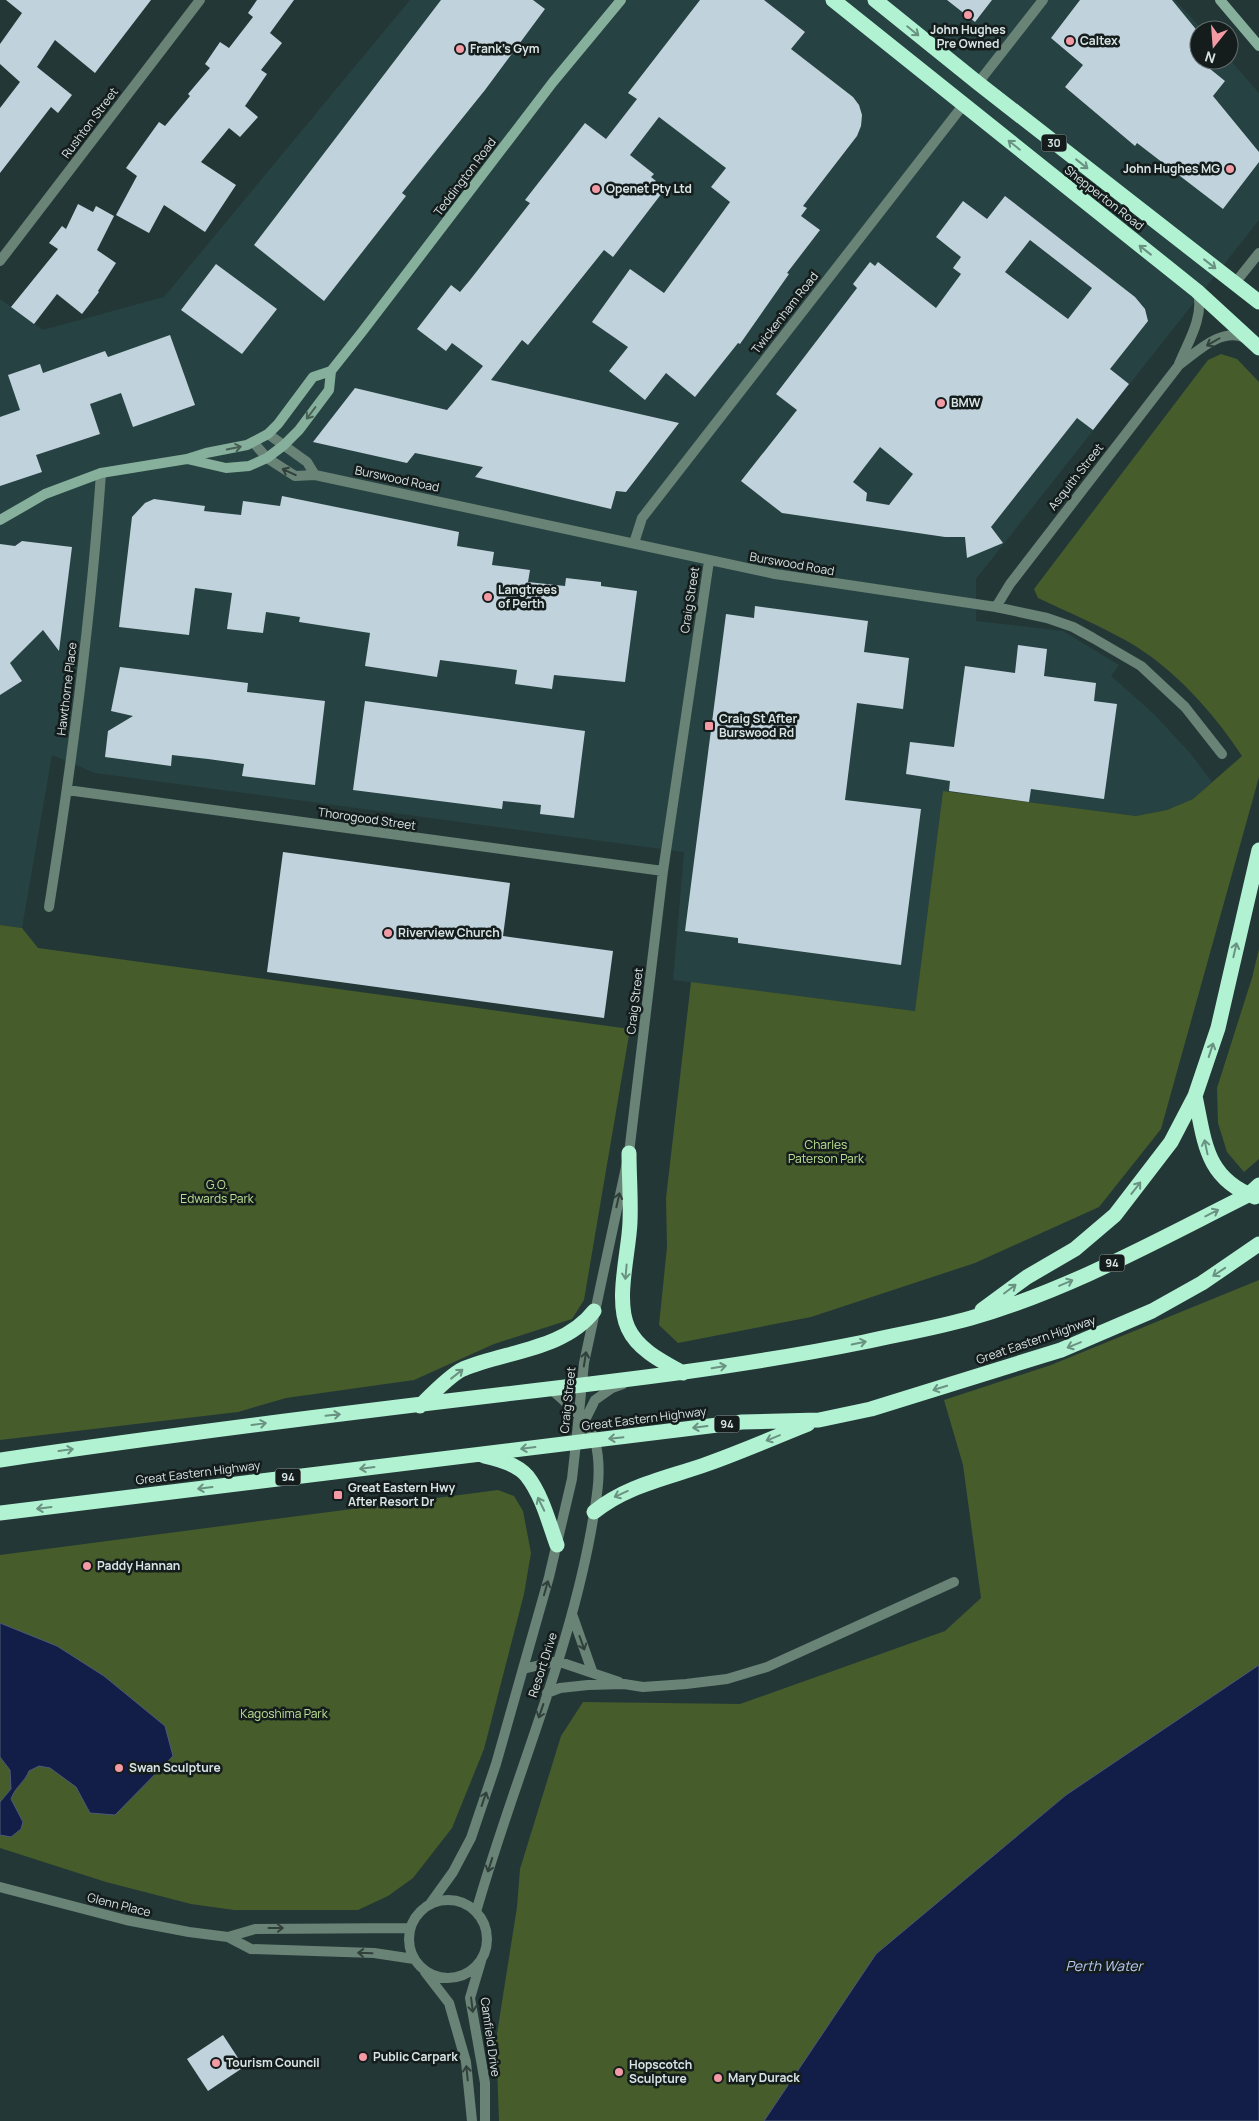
<svg xmlns="http://www.w3.org/2000/svg" width="1259" height="2121" viewBox="0 0 1259 2121" font-family="Manrope,sans-serif">
<rect width="100%" height="100%" fill="#243737"/>
<path fill="#274242" d="M410,0H1175L1203,30H1199V60L1229,59L1259,93V220L976,579V621L1063,631L1119,665L1111,676L1154,714L1190,753L1212,782L1193,799L1167,810L1136,816L943,791L915,1011L673,980L684,852L95,773L52,755L22,928L0,925V299L43,330L164,297Z"/>
<path fill="#465c2b" d="M1221,354L1237,359L1259,382V777L1161,1129L1099,1207L975,1263L811,1317L678,1343L659,1325L667,1247L666,1198L691,982L915,1011L943,791L1136,816L1167,810L1193,799L1242,756C1213,712 1174,668 1127,641C1098,625 1068,612 1038,598L1034,589L1208,360Z
M0,925L22,928L38,948L630,1029L584,1300L572,1319L494,1344L414,1380L286,1398L238,1412L0,1440Z
M1259,949V1159L1244,1172L1227,1152L1218,1123L1217,1088L1252,978Z
M1259,1280V1665L1066,1795L876,1954L764,2121H499L496,2040L517,1907L520,1869L561,1736L583,1702L740,1704L945,1631L981,1598L963,1465L944,1400L1051,1365Z
M498,1490L514,1496L523,1511L531,1553L524,1594L484,1749L452,1828L413,1878L388,1896L358,1910H234L191,1904L106,1882L0,1848V1555Z"/>
<path fill="#121e48" stroke="#4d5977" d="M0,1623L57,1646L104,1676L165,1726L173,1756L115,1815L90,1813L76,1787L50,1768L39,1766L29,1771C25,1782 15,1787 11,1799L23,1822L21,1829L11,1837L0,1835V1802L11,1789L10,1770L0,1757Z
M1259,1665V2121H764L876,1954L1066,1795Z"/>
<path fill="#c0d2dc" fill-rule="evenodd" d="M6,0H151L95,73L55,40L37,67L72,95L58,113L51,107L0,173V108L20,82L0,64V44L22,13Z
M257,0H294L270,33L282,43L261,70L267,74L245,106L258,117L240,137L229,128L201,162L236,185L205,232L164,205L149,233L116,215L137,176L126,168L159,122L165,126L190,96L188,94L210,68L205,64L220,42L229,48L253,17L248,13Z
M441,0H533L545,9L485,90L402,193L406,196L324,301L254,245Z
M700,0H764L805,32L791,49L853,97L859,105L862,115L861,126L857,136L803,206L807,208L801,216L820,230L787,273L789,274L740,344L738,343L695,397L666,373L645,400L609,371L628,347L592,322L630,269L664,293L730,202L711,187L726,168L659,117L630,155L654,174L651,177L656,181L652,185L662,193L613,257L604,250L528,345L522,340L491,380L679,423L626,492L616,491L611,509L475,477L483,467L415,453L407,463L313,442L355,388L447,410L453,403L483,366L452,343L446,351L417,329L451,285L460,292L470,280L530,203L525,200L585,123L606,139L637,99L628,93Z
M947,0H992L975,22Z
M1080,0H1172L1199,33V60L1225,81L1213,96L1259,152V162L1223,209L1137,143L1135,146L1065,87L1083,65L1051,38Z
M1005,196L1135,297L1145,309L1148,321L1110,369L1129,384L1093,430L1077,418L991,527L1003,543L967,558L965,537H945L782,513L741,481L797,410L776,394L857,288L853,284L870,262L875,266L878,262L936,308L961,274L953,268L961,257L936,237L963,201L987,219ZM1030,240L1092,288L1068,319L1005,272ZM880,447L913,474L889,505L866,501L867,493L853,482Z
M78,204L93,212L96,206L114,216L97,250L116,263L98,291L99,292L82,314L57,294L34,324L11,307L58,249L49,243L62,226L66,229Z
M216,264L277,309L242,354L181,310Z
M170,335L195,405L133,427L121,393L90,404L100,434L36,455L42,472L0,486V417L20,410L8,375L40,364L43,373L105,351L108,357Z
M282,496L459,532L457,546L494,552L492,565L530,570L528,582L565,586L566,578L601,582V586L637,591L625,682L554,675L552,689L515,684L517,670L440,660L437,677L365,666L370,633L299,622L300,617L266,612L263,633L227,629L232,593L195,588L189,635L119,627L132,517L145,503L154,499L205,506L204,511L241,515L243,501L280,506Z
M22,541L72,547L59,651L43,630L10,663L22,681L0,695V544L15,546Z
M755,606L868,621L864,652L909,658L903,709L857,703L845,800L921,809L901,965L738,943V938L685,931L726,614L754,618Z
M1018,645L1047,649L1044,676L1096,683L1094,701L1117,704L1104,799L1031,789L1029,802L949,791L950,781L906,774L910,742L954,747L965,666L1015,673Z
M120,667L248,683L247,692L325,701L315,785L242,776L244,764L208,759L172,755L171,766L105,757L108,731L133,716L111,711Z
M365,701L585,731L574,818L540,814L541,805L503,801L502,809L353,790Z
M283,852L510,883L503,936L613,951L604,1018L267,972Z
M223,2035L244,2067L208,2091L187,2059Z"/>
<g fill="none" stroke-linecap="round" stroke-linejoin="round">
<path stroke="#698376" stroke-width="10" d="M978,83L1043,0
M0,261L200,0
M1235,283L1259,253
M1179,364C1188,342 1204,317 1198,293
M268,434L307,462L315,475
M253,442L267,458L295,476L315,475L775,574L996,607L1047,618L1073,627L1093,638L1141,666L1185,707L1222,754
M634,543L642,518L964,104
M996,607L1010,584L1179,365C1197,352 1221,327 1245,338
M67,790L663,871
M49,907C72,763 91,618 101,473
M576,1443L584,1363L629,1153L663,871L709,561
M572,1614L592,1671
M523,1669L557,1661L619,1682
M547,1693L560,1688L588,1685L624,1684L643,1687L686,1684L727,1679L767,1667L954,1582
M0,1887L126,1920L189,1932L228,1937L251,1949L374,1953L414,1959
M409 1939a39 39 0 1 1 78 0a39 39 0 1 1-78 0Z
M430,1904L453,1872L471,1838L496,1764L549,1577L572,1479L576,1443L584,1422L595,1400L612,1388L623,1384
M476,1912C512,1785 567,1662 591,1531C596,1501 603,1471 595,1441C588,1420 567,1404 551,1389
M228,1937L255,1929L410,1928
M481,1961L470,1998L485,2083V2121
M425,1972L449,2003L466,2062L472,2121"/>
<path stroke="#86b09b" stroke-width="10" d="M1220,0L1259,46
M187,459L206,453L247,445L268,434L278,424L313,377L331,371L362,332L553,82L621,0
M0,520L45,494L101,473L187,459L226,468L249,466L267,458L284,445L299,430L329,390L331,371"/>
<path stroke="#b1f2d3" stroke-width="15" d="M833,0L1197,291L1259,348
M875,0L978,83L1259,302
M1195,1096C1205,1142 1205,1178 1255,1197
M629,1153C629,1176 631,1199 630,1222C629,1252 615,1300 628,1328C638,1350 663,1362 683,1373
M982,1310L1027,1277L1075,1249L1115,1215L1171,1142L1195,1096L1218,1028L1259,850
M420,1406C431,1395 450,1375 463,1369C506,1351 564,1350 594,1311
M484,1456C498,1459 517,1464 527,1476C542,1495 549,1523 557,1545
M0,1460C168,1435 337,1414 506,1394C626,1380 746,1366 864,1342C900,1334 936,1328 971,1318C1069,1290 1158,1240 1248,1195L1259,1185
M594,1512C627,1485 668,1478 707,1464C741,1452 775,1437 808,1424
M0,1513L742,1422L819,1420L871,1409L1061,1350L1152,1311L1202,1283L1259,1244"/>
</g>
<defs><path id="oneway-shaft" d="M-6 0H5M1.5-3L5.5 0L1.5 3" fill="none" stroke-width="1.6" stroke-linecap="round" stroke-linejoin="round" transform="scale(1.25)"/></defs>
<g stroke="#6a9281">
<use href="#oneway-shaft" transform="translate(913 31) rotate(39)"/>
<use href="#oneway-shaft" transform="translate(1014 145) rotate(-141)"/>
<use href="#oneway-shaft" transform="translate(1082 164) rotate(38)"/>
<use href="#oneway-shaft" transform="translate(1145 250) rotate(-142)"/>
<use href="#oneway-shaft" transform="translate(1210 264) rotate(38)"/>
<use href="#oneway-shaft" transform="translate(1235 950) rotate(-77)"/>
<use href="#oneway-shaft" transform="translate(1211 1050) rotate(-72)"/>
<use href="#oneway-shaft" transform="translate(1206 1147) rotate(-102)"/>
<use href="#oneway-shaft" transform="translate(1136 1188) rotate(-52)"/>
<use href="#oneway-shaft" transform="translate(1212 1213) rotate(-27)"/>
<use href="#oneway-shaft" transform="translate(626 1272) rotate(95)"/>
<use href="#oneway-shaft" transform="translate(1219 1272) rotate(146)"/>
<use href="#oneway-shaft" transform="translate(1066 1283) rotate(-23)"/>
<use href="#oneway-shaft" transform="translate(1010 1289) rotate(-37)"/>
<use href="#oneway-shaft" transform="translate(859 1343) rotate(-12)"/>
<use href="#oneway-shaft" transform="translate(1074 1345) rotate(158)"/>
<use href="#oneway-shaft" transform="translate(719 1367) rotate(-9)"/>
<use href="#oneway-shaft" transform="translate(457 1374) rotate(-38)"/>
<use href="#oneway-shaft" transform="translate(940 1388) rotate(163)"/>
<use href="#oneway-shaft" transform="translate(333 1415) rotate(-6)"/>
<use href="#oneway-shaft" transform="translate(259 1424) rotate(-8)"/>
<use href="#oneway-shaft" transform="translate(700 1427) rotate(173)"/>
<use href="#oneway-shaft" transform="translate(616 1438) rotate(174)"/>
<use href="#oneway-shaft" transform="translate(773 1438) rotate(158)"/>
<use href="#oneway-shaft" transform="translate(528 1448) rotate(173)"/>
<use href="#oneway-shaft" transform="translate(66 1450) rotate(-8)"/>
<use href="#oneway-shaft" transform="translate(367 1468) rotate(173)"/>
<use href="#oneway-shaft" transform="translate(205 1488) rotate(173)"/>
<use href="#oneway-shaft" transform="translate(621 1494) rotate(156)"/>
<use href="#oneway-shaft" transform="translate(541 1504) rotate(-116)"/>
<use href="#oneway-shaft" transform="translate(44 1508) rotate(173)"/>
</g>
<g stroke="#32403c">
<use href="#oneway-shaft" transform="translate(1213 342) rotate(150)"/>
<use href="#oneway-shaft" transform="translate(289 472) rotate(-155)"/>
<use href="#oneway-shaft" transform="translate(618 1200) rotate(-77)"/>
<use href="#oneway-shaft" transform="translate(585 1359) rotate(-81)"/>
<use href="#oneway-shaft" transform="translate(546 1588) rotate(-74)"/>
<use href="#oneway-shaft" transform="translate(582 1643) rotate(70)"/>
<use href="#oneway-shaft" transform="translate(541 1711) rotate(109)"/>
<use href="#oneway-shaft" transform="translate(484 1799) rotate(-71)"/>
<use href="#oneway-shaft" transform="translate(490 1865) rotate(108)"/>
<use href="#oneway-shaft" transform="translate(276 1928)"/>
<use href="#oneway-shaft" transform="translate(365 1953) rotate(-178)"/>
<use href="#oneway-shaft" transform="translate(472 2005) rotate(83)"/>
<use href="#oneway-shaft" transform="translate(467 2073) rotate(-96)"/>
</g>
<g stroke="#475f55">
<use href="#oneway-shaft" transform="translate(311 413) rotate(127)"/>
<use href="#oneway-shaft" transform="translate(234 448) rotate(-12)"/>
</g>
<g fill="#f49aa5" stroke="#141c1c" stroke-width="2">
<circle cx="968" cy="15" r="5"/>
<circle cx="1070" cy="41" r="5"/>
<circle cx="460" cy="49" r="5"/>
<circle cx="1230" cy="169" r="5"/>
<circle cx="596" cy="189" r="5"/>
<circle cx="941" cy="403" r="5"/>
<circle cx="488" cy="597" r="5"/>
<rect x="704" y="721" width="10" height="10" rx="2.5"/>
<circle cx="388" cy="933" r="5"/>
<rect x="333" y="1490" width="10" height="10" rx="2.5"/>
<circle cx="87" cy="1566" r="5"/>
<circle cx="119" cy="1768" r="5"/>
<circle cx="363" cy="2057" r="5"/>
<circle cx="216" cy="2063" r="5"/>
<circle cx="619" cy="2072" r="5"/>
<circle cx="718" cy="2078" r="5"/>
</g>
<g text-anchor="middle" stroke-width="5" stroke-linejoin="round" paint-order="stroke">
<g fill="#141c1c" stroke="#9da8a8" stroke-width="1">
<rect x="1041.5" y="134.5" width="25" height="17" rx="4"/>
<rect x="1099.5" y="1254.5" width="25" height="17" rx="4"/>
<rect x="714.5" y="1415.5" width="25" height="17" rx="4"/>
<rect x="275.5" y="1468.5" width="25" height="17" rx="4"/>
</g>
<g font-size="11" font-weight="bold" fill="#d8e4e4">
<text x="1054" y="147">30</text>
<text x="1112" y="1267">94</text>
<text x="727" y="1428">94</text>
<text x="288" y="1481">94</text>
</g>
<g font-size="12" font-weight="bold" fill="#d8e4e4" stroke="#141c1c" text-anchor="start">
<text x="968" y="34" text-anchor="middle">John Hughes<tspan x="968" dy="14">Pre Owned</tspan></text>
<text x="1080" y="45">Caltex</text>
<text x="470" y="53">Frank's Gym</text>
<text x="1220" y="173" text-anchor="end">John Hughes MG</text>
<text x="606" y="193">Openet Pty Ltd</text>
<text x="951" y="407">BMW</text>
<text x="498" y="594">Langtrees<tspan x="498" dy="14">of Perth</tspan></text>
<text x="719" y="723">Craig St After<tspan x="719" dy="14">Burswood Rd</tspan></text>
<text x="398" y="937">Riverview Church</text>
<text x="348" y="1492">Great Eastern Hwy<tspan x="348" dy="14">After Resort Dr</tspan></text>
<text x="97" y="1570">Paddy Hannan</text>
<text x="129" y="1772">Swan Sculpture</text>
<text x="373" y="2061">Public Carpark</text>
<text x="226" y="2067">Tourism Council</text>
<text x="629" y="2069">Hopscotch<tspan x="629" dy="14">Sculpture</tspan></text>
<text x="728" y="2082">Mary Durack</text>
</g>
<g font-size="12" fill="#d8e4e4" stroke="#141c1c">
<text transform="translate(90 123) rotate(-53)" y="4">Rushton Street</text>
<text transform="translate(465 177) rotate(-53)" y="4">Teddington Road</text>
<text transform="translate(1104 198) rotate(38)" y="4">Shepperton Road</text>
<text transform="translate(785 313) rotate(-52)" y="4">Twickenham Road</text>
<text transform="translate(1076 477) rotate(-52)" y="4">Asquith Street</text>
<text transform="translate(397 479) rotate(12)" y="4">Burswood Road</text>
<text transform="translate(792 564) rotate(10)" y="4">Burswood Road</text>
<text transform="translate(690 600) rotate(-81)" y="4">Craig Street</text>
<text transform="translate(67 689) rotate(-83)" y="4">Hawthorne Place</text>
<text transform="translate(367 819) rotate(8)" y="4">Thorogood Street</text>
<text transform="translate(635 1001) rotate(-83)" y="4">Craig Street</text>
<text transform="translate(1036 1340) rotate(-19)" y="4">Great Eastern Highway</text>
<text transform="translate(568 1400) rotate(-84)" y="4">Craig Street</text>
<text transform="translate(644 1419) rotate(-7)" y="4">Great Eastern Highway</text>
<text transform="translate(198 1473) rotate(-7)" y="4">Great Eastern Highway</text>
<text transform="translate(543 1665) rotate(-72)" y="4">Resort Drive</text>
<text transform="translate(119 1905) rotate(14)" y="4">Glenn Place</text>
<text transform="translate(490 2037) rotate(82)" y="4">Camfield Drive</text>
</g>
<g font-size="12" fill="#bde194" stroke="#141c1c">
<text x="826" y="1149">Charles<tspan x="826" dy="14">Paterson Park</tspan></text>
<text x="217" y="1189">G.O.<tspan x="217" dy="14">Edwards Park</tspan></text>
<text x="284" y="1718">Kagoshima Park</text>
</g>
<g font-size="14" font-style="italic" fill="#b9cbf7" stroke="#141c1c">
<text x="1104" y="1971">Perth Water</text>
</g>
</g>
<g transform="translate(1214 45) rotate(197)"><circle r="24" fill="#141c1c" stroke="#626c6c"/>
<path d="M0-4L9 19L0 12L-9 19Z" fill="#f49aa5"/>
<text y="-8" font-size="14" font-weight="bold" text-anchor="middle" fill="#d8e4e4">N</text>
</g>
</svg>
